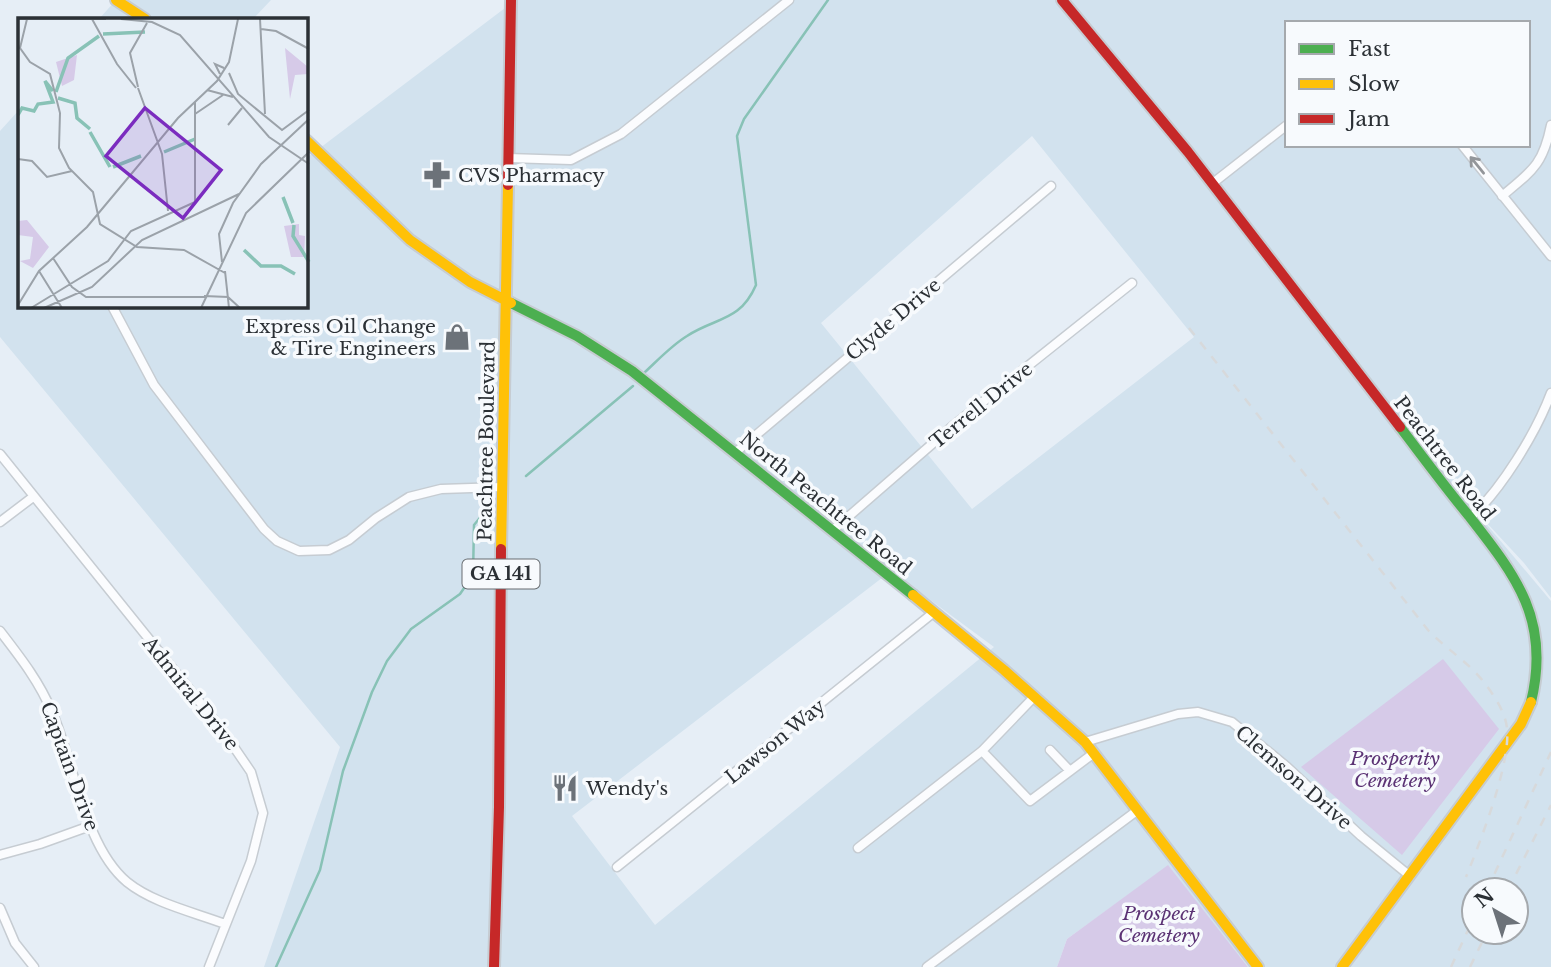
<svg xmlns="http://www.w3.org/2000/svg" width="1551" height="967" viewBox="0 0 1551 967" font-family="'Libre Baskerville',serif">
<rect width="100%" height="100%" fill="#e6eef6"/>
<path fill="#d2e2ee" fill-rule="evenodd" d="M116,0H271L253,19H99Z
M509,0H1551V598L1524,563L1472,507L1551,601V967H1248L1168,866L1067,939L1057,967H264L340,747L0,337V131L19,110V306H306V156L308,157L509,5ZM1287,23H1528V145H1287ZM1032,136L1194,337L972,509L821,323ZM891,571L994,647L655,925L572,816ZM1474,890H1516V932H1474Z"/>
<path fill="#d6cae8" d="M1443,659L1499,729L1402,855L1301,767Z
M1168,865L1248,967H1057L1067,939Z"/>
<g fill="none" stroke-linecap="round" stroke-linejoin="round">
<path stroke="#88c2b6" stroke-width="2.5" d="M645,372C658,360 672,345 687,336C716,317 740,322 756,285L737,136L744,119L828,0
M526,476L633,386
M276,967L320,870L343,771L372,692L387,661L411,629L460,594L473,575L474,525L483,514"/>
<defs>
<path id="street" d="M1462,145L1551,256
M508,158L571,160L621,134L789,0
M1213,183L1287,125
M1502,196C1532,171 1543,165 1551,125
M112,306L154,385L264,529L277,541L299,551L329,550L349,540L376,518L409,497L441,489L502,487
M736,452L1051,186
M0,454L223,731L251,772L263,813L251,861L209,967
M1470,518C1501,490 1536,433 1551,393
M0,522L33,497
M833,530L954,425L1132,283
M0,631C20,657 39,681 52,712C74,762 84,846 127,882C153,903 193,912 225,924
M1085,742L1178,714L1198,712L1232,722L1286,766L1361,836L1410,876
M1050,750L1070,771
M982,751L1030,801L1094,753
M858,848L982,751L1034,697
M0,855L40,844L90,826
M617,867L933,613
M0,908L15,943L34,967
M927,967L1138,810"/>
<path id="fast" d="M511,303L577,336L632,371L913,595
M1400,427C1423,457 1445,487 1469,516C1516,576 1551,620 1531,702"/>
<path id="slow" d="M116,0L145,19
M306,140L410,240L470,282L511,303
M501,549L508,185
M913,595L1004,670L1085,742L1258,967
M1342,967L1521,724L1531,702"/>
<path id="jam" d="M1062,0L1188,152L1400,427
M508,185L511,0
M494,967L499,807L501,549"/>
</defs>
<use href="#street" stroke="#c6ccd2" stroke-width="11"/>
<use href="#fast" stroke="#c6ccd2" stroke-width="14"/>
<use href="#slow" stroke="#c6ccd2" stroke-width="14"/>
<use href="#jam" stroke="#c6ccd2" stroke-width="14"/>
<use href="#street" stroke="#fbfcfe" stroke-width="8"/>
<use href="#fast" stroke="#4caf50" stroke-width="10"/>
<use href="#slow" stroke="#ffc107" stroke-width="10"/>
<use href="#jam" stroke="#c62828" stroke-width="10"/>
<path stroke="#d7d9db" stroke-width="2.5" stroke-dasharray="9 9" stroke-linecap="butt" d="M1189,328L1428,630C1445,648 1467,661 1483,681C1493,694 1505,711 1507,728C1511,764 1480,842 1466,877
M1487,890L1551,752
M1508,890L1551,805
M1451,967L1474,917
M1470,967L1487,932"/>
</g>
<defs><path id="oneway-shaft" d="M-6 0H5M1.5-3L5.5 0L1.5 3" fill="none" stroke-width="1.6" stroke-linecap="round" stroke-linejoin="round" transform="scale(1.75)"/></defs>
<use stroke="#93969a" href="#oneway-shaft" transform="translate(1477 165) rotate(-129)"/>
<defs>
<symbol id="pharmacy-bare" viewBox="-9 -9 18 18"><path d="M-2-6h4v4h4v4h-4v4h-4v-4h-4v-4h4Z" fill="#6c7279" stroke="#f7fafd" stroke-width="2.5" paint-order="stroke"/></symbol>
<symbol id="shop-bare" viewBox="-9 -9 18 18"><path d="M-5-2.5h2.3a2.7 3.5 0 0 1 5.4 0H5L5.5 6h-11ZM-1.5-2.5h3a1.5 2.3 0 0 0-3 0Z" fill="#6c7279" stroke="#f7fafd" stroke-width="2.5" paint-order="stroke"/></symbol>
<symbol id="restaurant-bare" viewBox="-9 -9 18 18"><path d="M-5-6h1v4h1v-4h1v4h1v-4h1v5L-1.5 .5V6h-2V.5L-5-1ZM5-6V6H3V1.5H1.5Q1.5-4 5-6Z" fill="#6c7279" stroke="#f7fafd" stroke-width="2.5" paint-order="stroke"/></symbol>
</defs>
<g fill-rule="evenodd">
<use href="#pharmacy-bare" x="418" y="156" width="38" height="38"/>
<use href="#shop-bare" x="438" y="318" width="38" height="38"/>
<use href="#restaurant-bare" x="546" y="769" width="38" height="38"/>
</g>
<g text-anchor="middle" stroke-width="7" stroke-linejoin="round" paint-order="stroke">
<rect fill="#f7fafd" stroke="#686d71" stroke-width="2" x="462.5" y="559.5" width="77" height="29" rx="5"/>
<g font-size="18" font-weight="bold" fill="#2b3035">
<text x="501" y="580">GA 141</text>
</g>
<g font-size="19" fill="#2b3035" stroke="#f7fafd" text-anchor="start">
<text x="458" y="182">CVS Pharmacy</text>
<text x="436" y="333" text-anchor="end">Express Oil Change<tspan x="436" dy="22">&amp; Tire Engineers</tspan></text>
<text x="586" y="795">Wendy's</text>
</g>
<g font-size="19" fill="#2b3035" stroke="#f7fafd">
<text transform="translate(893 319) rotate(-40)" y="7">Clyde Drive</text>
<text transform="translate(981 405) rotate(-39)" y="7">Terrell Drive</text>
<text transform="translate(486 441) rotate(-89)" y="7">Peachtree Boulevard</text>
<text transform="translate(1445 458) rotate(52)" y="7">Peachtree Road</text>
<text transform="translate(826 503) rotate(39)" y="7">North Peachtree Road</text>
<text transform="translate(191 693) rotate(51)" y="7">Admiral Drive</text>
<text transform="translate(775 741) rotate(-39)" y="7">Lawson Way</text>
<text transform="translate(70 766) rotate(70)" y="7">Captain Drive</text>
<text transform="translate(1294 777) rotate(41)" y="7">Clemson Drive</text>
</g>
<g font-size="19" font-style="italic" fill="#5b3274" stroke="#f7fafd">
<text x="1395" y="765">Prosperity<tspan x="1395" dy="22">Cemetery</tspan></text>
<text x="1159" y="920">Prospect<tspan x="1159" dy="22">Cemetery</tspan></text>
</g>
</g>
<g transform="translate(18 18)">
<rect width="290" height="290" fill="#e6eef6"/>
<path d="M267,30L290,49V56L277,57L272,81ZM59,37L56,62L44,68L38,44ZM9,202L31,229L15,250L2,243L12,241L15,219L0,217V203ZM281,206V217L287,218L286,239H273L266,208Z" fill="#d6cae8"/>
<path fill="none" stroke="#88c2b6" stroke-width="3.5" d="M85,16L127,14M38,74L50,40L81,18M40,80L57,85L59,100L72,111M0,97L4,90L16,93L20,86L35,84L27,63L35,73M72,114L92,149M146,134L177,121M95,149L123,138M265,179L275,205M276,207L275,218L291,244M226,232L243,248H263L277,256"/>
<path fill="none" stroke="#9ba2a9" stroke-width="2" d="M0,1H88M9,1L2,30L12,44L32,56L42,95L41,130L51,150L75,174L82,206L119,229L166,232L207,255M74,1L99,46L118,70M103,1L134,4L162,17L251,119L291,146M242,1L247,96M243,11L258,13L291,31M211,55L220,76L264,112L291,92M202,56L197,46L206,50M120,69L112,35L129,5M120,70L144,136L150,193M189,72L215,79M177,96L205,77M210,107L224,90M0,141L14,143L29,159L54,153M35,240L54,269L68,279H188M204,244L201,216L215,185L243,146L291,101M21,253L44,290M207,253L211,290M186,278L210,279L222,290M0,287L21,253L69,209L160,100L199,63L211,44L220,1M13,290L90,243L113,213L177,184V84M26,290L74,269L124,222L221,176M183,290L228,195L291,134"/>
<path fill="#7b2cbf" fill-opacity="0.15" stroke="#7b2cbf" stroke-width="3.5" d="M127,90L203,152L165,200L88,138Z"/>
<rect width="290" height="290" fill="none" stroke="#2b3035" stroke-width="3.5"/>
</g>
<rect x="1285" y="21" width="245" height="126" fill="#f7fafd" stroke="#a5a9ad" stroke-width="2"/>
<rect x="1299" y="44" width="35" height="10" fill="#4caf50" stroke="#a5a9ad" stroke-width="2"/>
<text x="1348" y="56" font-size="21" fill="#2b3035">Fast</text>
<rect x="1299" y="79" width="35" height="10" fill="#ffc107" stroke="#a5a9ad" stroke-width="2"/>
<text x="1348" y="91" font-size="21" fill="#2b3035">Slow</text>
<rect x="1299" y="114" width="35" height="10" fill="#c62828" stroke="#a5a9ad" stroke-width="2"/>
<text x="1348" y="126" font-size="21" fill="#2b3035">Jam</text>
<g transform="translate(1495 911) rotate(321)"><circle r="33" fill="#f7fafd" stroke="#a5a9ad" stroke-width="2"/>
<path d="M0-5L12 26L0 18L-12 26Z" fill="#6c7279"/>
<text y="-10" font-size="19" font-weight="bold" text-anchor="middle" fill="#2b3035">N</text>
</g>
</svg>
